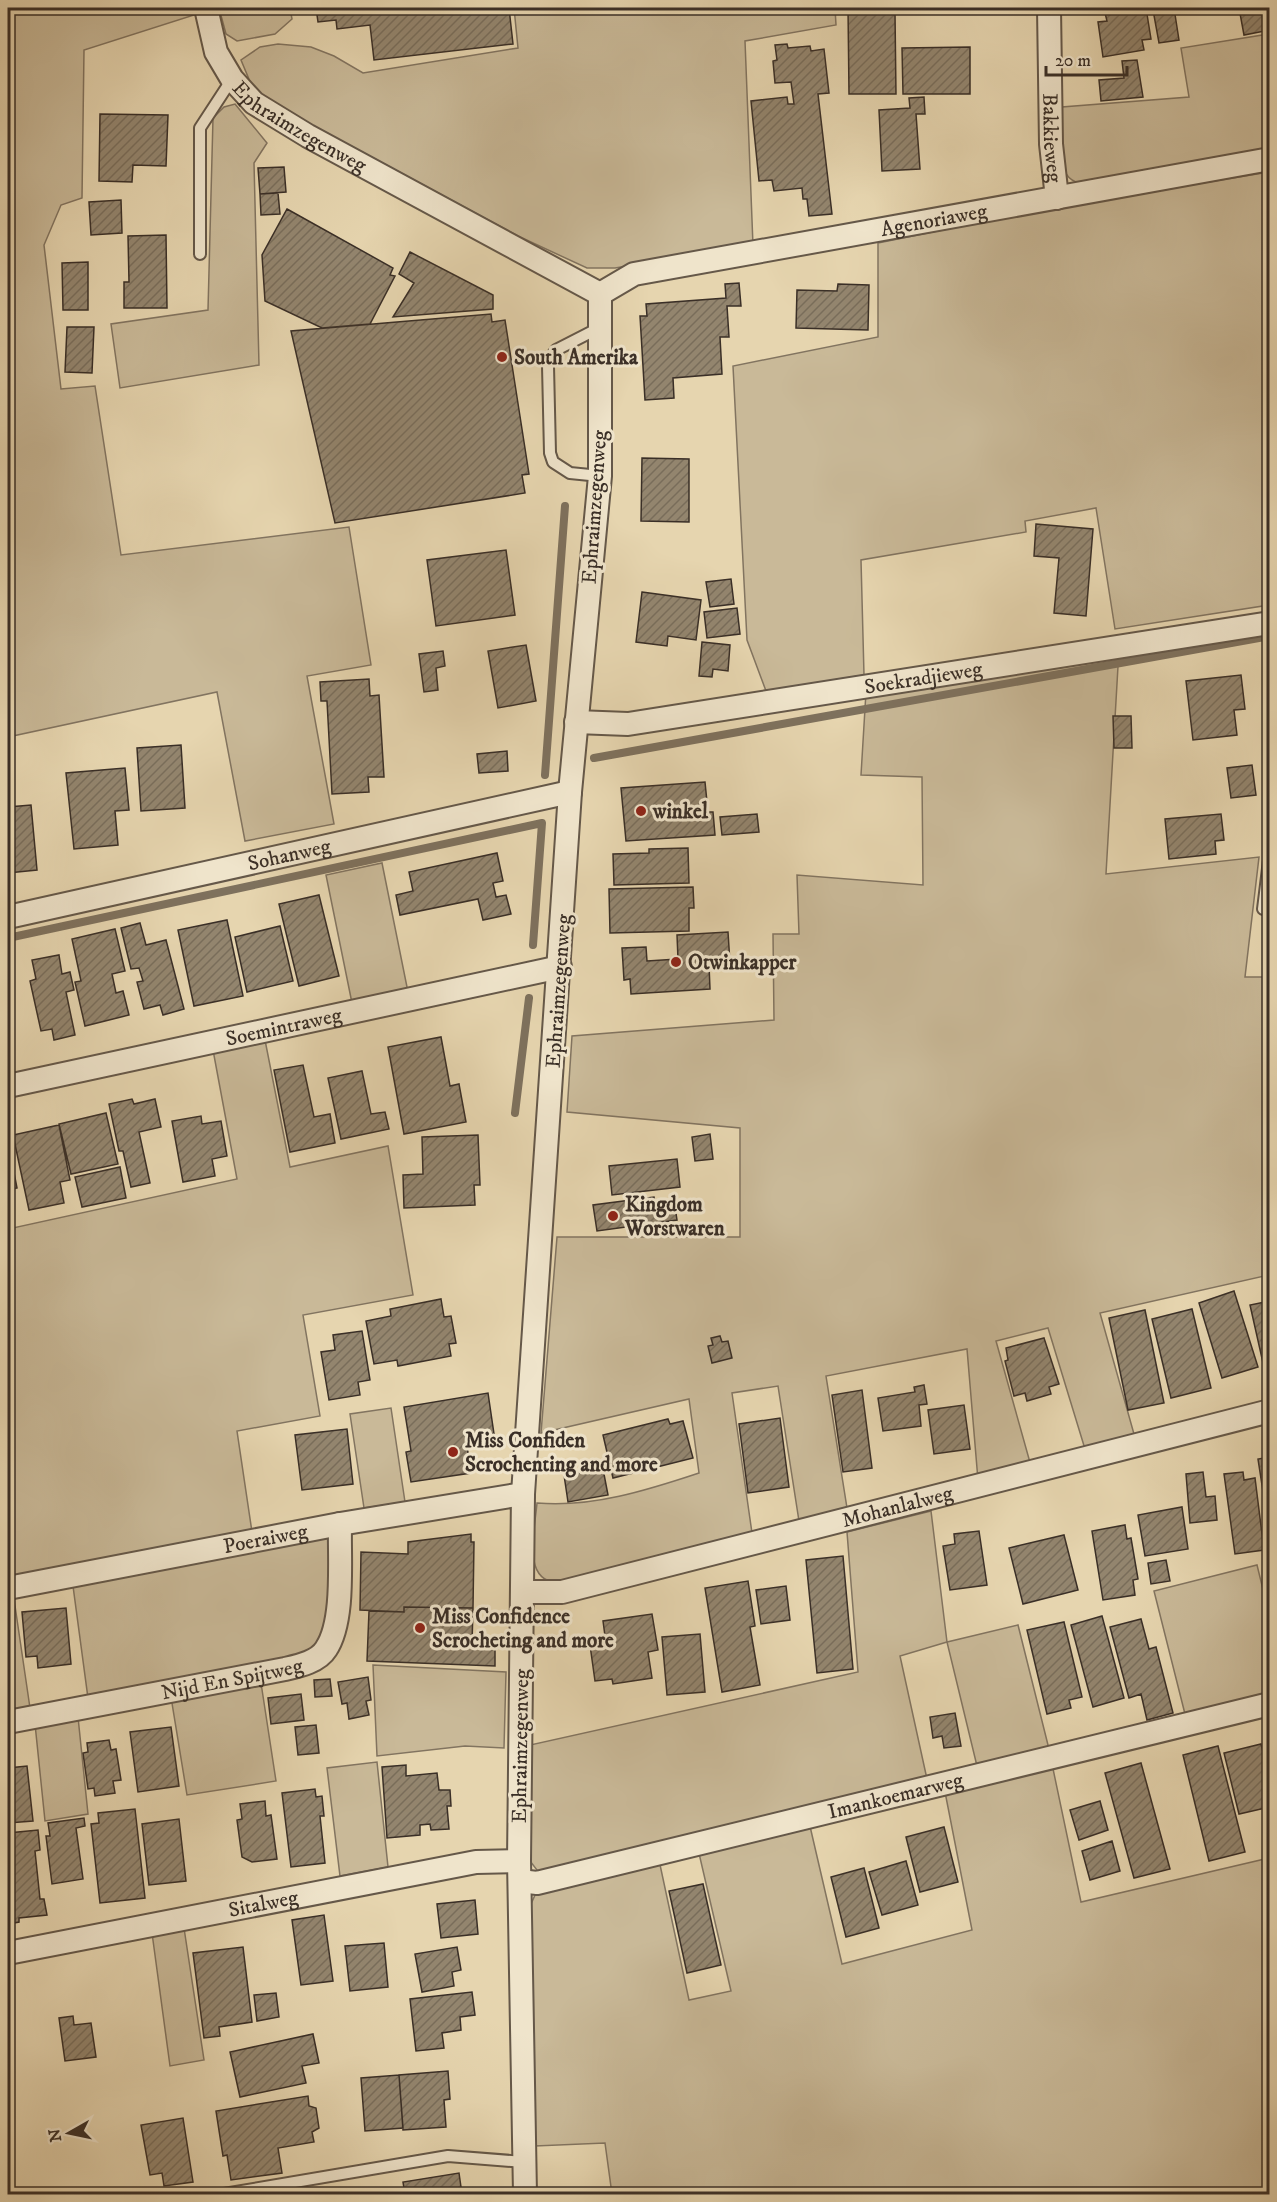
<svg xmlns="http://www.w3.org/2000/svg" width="1277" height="2202" viewBox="0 0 1277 2202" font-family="'IM FELL DW Pica',serif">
<defs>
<pattern id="building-hatch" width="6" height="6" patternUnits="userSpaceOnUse" patternTransform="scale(1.5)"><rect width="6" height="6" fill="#93856e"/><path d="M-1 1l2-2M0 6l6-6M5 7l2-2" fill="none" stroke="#796d5a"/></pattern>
</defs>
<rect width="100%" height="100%" fill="#e6d5af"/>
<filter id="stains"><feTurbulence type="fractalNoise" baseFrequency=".00333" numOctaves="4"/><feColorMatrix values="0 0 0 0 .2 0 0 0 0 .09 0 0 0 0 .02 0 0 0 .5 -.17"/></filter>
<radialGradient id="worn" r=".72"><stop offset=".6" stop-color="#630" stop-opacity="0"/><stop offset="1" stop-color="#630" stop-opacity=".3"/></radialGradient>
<path fill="#c9b998" stroke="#827460" stroke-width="1.5" d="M8,8H194V15L84,50L82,198L61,205L44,245L61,389L95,386L121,555L349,527L371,665L307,676L334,824L245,841L217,692L8,737Z
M219,8H290L292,19L275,34L237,41L226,34Z
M514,8H835L836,25L745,41L753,245L615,268H587L518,236L269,102L251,84L241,60L260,47L278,44L311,47L334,56L363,73L518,48Z
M1269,34V149L1084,183C1051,184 1062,130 1062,107L1189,97L1181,48Z
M235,104L267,143L254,163L259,365L120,388L111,324L208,310L213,118L224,107Z
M1269,172V605L1115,629L1096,508L1025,521L1026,532L861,560L864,675L766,691L747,640L733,366L878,337V243L1057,207Z
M1119,649L1106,874L1259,857L1245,977H1269V1275L1100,1313L1134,1434L1085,1449L1048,1328L996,1341L1031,1466L978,1480L967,1349L826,1376L847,1508L799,1521L778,1386L732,1393L752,1533L558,1583C521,1581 535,1529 537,1503C591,1508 648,1490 699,1473L689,1399L541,1433L557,1237H740V1128L567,1112L572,1036L774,1020L773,934H799L797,875L923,885L922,777L861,775L866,692Z
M382,863L408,992L352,1003L326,875Z
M265,1040L290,1167L388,1146L413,1295L303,1315L320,1416L237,1431L252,1532L8,1579V1229L237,1179L213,1050Z
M391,1408L405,1502L364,1508L350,1414Z
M931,1511L947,1642L1018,1625L1049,1749L977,1766L947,1642L900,1656L927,1779L540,1874L530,1861V1745L858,1672L847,1532Z
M325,1537L329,1540C330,1579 341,1635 301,1657L88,1698L73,1586Z
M1257,1565L1269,1614V1693L1185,1714L1154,1591Z
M14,1599L30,1708L8,1711V1600Z
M373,1665L506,1672L504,1748L465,1746L377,1756Z
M261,1683L276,1781L187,1795L171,1697Z
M78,1717L88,1814L45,1821L35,1724Z
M377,1762L388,1867L340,1876L327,1768Z
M1052,1764L1081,1902L1269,1858V2194H612L605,2143L535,2146L531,1904L536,1893L659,1860L689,2000L731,1991L698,1849L809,1822L842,1964L972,1930L945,1792Z
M184,1928L204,2060L170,2066L152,1933Z"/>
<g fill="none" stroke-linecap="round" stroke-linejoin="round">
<path stroke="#7e715d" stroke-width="8" d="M594,758L1270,636
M545,775L565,506
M8,938L542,823L533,945
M515,1113L529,998"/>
</g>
<path fill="url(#building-hatch)" stroke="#3a2f27" stroke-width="1.5" d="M316,8H509L513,44L374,60L370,25L337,29L336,20L318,22Z
M848,8H994V12L895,13L896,94H849Z
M1146,8L1151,39L1142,40L1144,50L1103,57L1098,22L1107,21L1105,13Z
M1174,8L1179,40L1159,43L1153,10Z
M1239,8H1270V30L1244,35Z
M787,44L788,48L810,46L811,51L824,49L829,93L818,94L832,214L809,216L807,199H803L802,188L774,191L772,180L759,181L751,101L787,97L788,104H794L791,82L775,83L773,61L777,60L775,45Z
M970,47V94H903L902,48Z
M1137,60L1143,97L1101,101L1099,80L1124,78L1122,61Z
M924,97L925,114H916L920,169L882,171L879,110L910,108L909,98Z
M100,114L168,115L166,166L133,165L132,182L99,181Z
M284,167L286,192L260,194L258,168Z
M278,193L280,214L261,215L260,194Z
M121,200L122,233L91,235L89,202Z
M287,209L393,268L390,275L395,276L370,324L322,328L265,301L262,255Z
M166,235L167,308H124V282H129L128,236Z
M410,252L493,295V309L393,317L414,283L399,274Z
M88,262V310H63L62,263Z
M739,283L741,306H727L729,337H720L722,374L673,378L674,398L645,400L640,316H647L646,304L726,298L725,284Z
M838,284L869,285L868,330L796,328L797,290L837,291Z
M491,314L492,322L505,320L529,474L522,475L525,493L335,523L291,331Z
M67,327H94L92,373L65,372Z
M642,458L689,459V522L641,521Z
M1036,524L1093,529L1086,616L1054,613L1059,558L1034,556Z
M506,550L515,615L436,626L427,560Z
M731,579L734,604L710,607L706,582Z
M642,592L701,600L696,640L668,636L667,646L636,642Z
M737,608L740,634L707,638L704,612Z
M702,642L730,645L728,671L713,669L712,677L699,676Z
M526,645L536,701L498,708L488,651Z
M443,651L445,666L436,668L438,690L424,692L419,654Z
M1241,675L1245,709L1234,710L1237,735L1193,740L1186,681Z
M369,679L370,696L379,695L384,777H368L369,792L332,794L327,701H321L320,682Z
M1113,716H1131L1132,748H1114Z
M181,745L185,808L141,811L137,748Z
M507,751L508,771L479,773L477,754Z
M1252,765L1256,795L1231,798L1227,768Z
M125,768L129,810L115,811L118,845L74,849L66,773Z
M705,782L708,812H713L715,835L626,841L621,788Z
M31,805L37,870L8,873V807Z
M757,814L759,832L722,835L720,817Z
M1221,814L1224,840L1215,841L1216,854L1169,859L1165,819Z
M688,848L689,883L614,885L613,854L649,853V849Z
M497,853L503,881L493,883L496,897L506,895L511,914L483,920L478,899L400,915L396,895L413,891L409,872Z
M693,887L694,908H689V931L610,933L609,889Z
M319,895L339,976L299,986L279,904Z
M227,920L243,996L194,1006L178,930Z
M140,923L146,945L166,940L184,1009L163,1015L160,1005L144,1009L137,982L143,981L139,968L131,969L121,928Z
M280,926L293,981L247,992L235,937Z
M115,929L125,971L112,974L116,993L123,991L129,1015L85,1026L75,982L81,981L72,939Z
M728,932L730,963L709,965L710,989L631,994L630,979L624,980L622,948L646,947L647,961L678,959L677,935Z
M59,955L62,974L70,972L74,990L66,992L75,1035L54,1040L52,1029L41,1031L30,981L36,979L32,960Z
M441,1037L450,1086L459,1084L466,1122L404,1134L388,1047Z
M303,1065L314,1117L330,1114L335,1143L290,1152L274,1070Z
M362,1071L371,1114L385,1112L389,1129L341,1139L328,1078Z
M132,1099L134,1104L155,1099L161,1127L139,1132L150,1183L131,1187L123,1151H119L109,1104Z
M106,1113L118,1164L71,1174L59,1124Z
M201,1116L202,1124L221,1121L227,1156L212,1159L215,1176L183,1182L172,1121Z
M59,1125L70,1180L60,1182L64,1203L29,1210L13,1135Z
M710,1134L713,1159L695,1161L692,1137Z
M478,1135L480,1185H474L475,1205L404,1208L403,1175L423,1174L422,1137Z
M8,1142L17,1188L8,1190Z
M677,1159L680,1187L612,1195L609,1166Z
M120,1167L126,1198L82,1207L75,1177Z
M654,1197L655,1203L674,1200L677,1220L597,1231L593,1205Z
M1234,1291L1258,1367L1222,1378L1199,1303Z
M441,1299L444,1317L451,1316L456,1343L449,1344L451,1356L398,1366L397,1360L374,1364L366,1321L391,1316L390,1309Z
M1270,1301V1362L1263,1363L1250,1305Z
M1192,1309L1211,1388L1171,1398L1152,1319Z
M1145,1310L1164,1403L1128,1410L1109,1318Z
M362,1331L370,1380L358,1382L360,1395L329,1400L321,1352L335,1350L333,1335Z
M720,1336L722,1342L728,1341L732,1358L712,1363L708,1346L713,1345L711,1338Z
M1044,1338L1059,1384L1049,1387L1051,1394L1027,1401L1025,1393L1014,1396L1005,1361L1008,1360L1006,1348Z
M924,1385L927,1404L919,1405L921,1426L883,1431L878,1398L915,1392L914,1387Z
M862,1390L872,1468L843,1472L832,1395Z
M488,1393L494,1434L466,1439L471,1473L411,1482L406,1452L411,1451L404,1407Z
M964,1405L970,1449L934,1454L928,1410Z
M780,1418L789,1487L748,1493L739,1424Z
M668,1419L670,1424L683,1421L693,1458L613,1478L603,1435Z
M347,1429L353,1484L302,1490L295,1435Z
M1270,1457V1537L1258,1459Z
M603,1469L608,1495L568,1502L564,1475Z
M1203,1472L1206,1497L1215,1496L1217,1520L1190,1523L1186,1474Z
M1243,1472L1244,1480L1255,1478L1264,1550L1235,1554L1224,1474Z
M1182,1507L1188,1549L1145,1556L1138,1515Z
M1125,1525L1127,1539L1131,1538L1138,1579L1133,1580L1135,1595L1103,1600L1092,1531Z
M979,1531L987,1585L950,1590L943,1546L955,1544L954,1534Z
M471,1534V1542H474L473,1608L404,1607V1612L360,1610L361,1552L408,1554V1542Z
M1064,1535L1078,1590L1023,1604L1009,1548Z
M843,1556L853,1669L817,1673L806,1560Z
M1166,1560L1170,1581L1151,1584L1148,1563Z
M748,1581L755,1626L750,1627L760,1685L722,1692L705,1588Z
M786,1586L790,1620L761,1624L756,1590Z
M404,1607L473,1608L472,1644L495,1645V1666L367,1661L369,1611L404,1612Z
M66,1608L71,1664L38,1668L37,1656L26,1657L22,1612Z
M652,1614L658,1650L648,1652L652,1678L613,1684L612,1679L595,1681L589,1638L605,1636L603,1621Z
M1102,1616L1124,1698L1093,1707L1071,1625Z
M1141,1619L1149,1649L1156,1647L1173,1713L1147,1720L1141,1694L1129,1698L1110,1627Z
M1064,1622L1082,1697L1069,1700L1071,1708L1047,1714L1027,1630Z
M700,1634L705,1692L667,1695L662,1637Z
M368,1677L371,1700L366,1701L369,1715L349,1719L347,1703L342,1704L338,1682Z
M330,1679L332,1696L315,1697L314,1680Z
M301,1694L304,1720L271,1724L268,1698Z
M955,1713L961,1746L944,1748L942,1736L933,1738L930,1717Z
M316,1725L319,1753L298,1755L295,1727Z
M171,1727L179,1786L138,1792L130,1732Z
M109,1740L111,1750L116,1749L121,1780L113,1781L115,1793L95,1796L94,1788L88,1789L83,1753L88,1752L87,1743Z
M1261,1744L1270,1781V1807L1239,1814L1224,1753Z
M1218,1746L1245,1852L1209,1861L1183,1755Z
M1141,1763L1170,1869L1134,1878L1105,1773Z
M406,1765V1776L437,1773L439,1790H450L451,1806H447L449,1829L431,1830L430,1824L420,1825V1835L387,1838L382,1767Z
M27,1766L33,1821L8,1823V1768Z
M315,1789L316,1797L322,1796L324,1816H320L325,1863L291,1867L282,1793Z
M265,1801L266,1816L271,1815L277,1859L252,1862L242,1857L237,1820L242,1819L240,1804Z
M1100,1801L1108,1830L1079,1840L1070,1810Z
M135,1809L145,1898L100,1903L91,1824L99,1823L98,1813Z
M84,1818L85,1826L76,1828L83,1879L52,1884L46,1836H50L48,1823Z
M179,1819L186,1881L149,1885L142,1824Z
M944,1827L958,1882L920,1892L906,1837Z
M38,1830L40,1850L35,1851L40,1899H44L47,1915L19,1918V1922L8,1924V1898H10L8,1833Z
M1112,1841L1120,1871L1090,1880L1082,1851Z
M906,1861L918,1905L882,1915L869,1872Z
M864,1868L879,1928L846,1937L831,1877Z
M703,1884L721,1965L687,1973L669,1891Z
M475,1900L478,1934L441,1938L437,1904Z
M324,1915L333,1981L301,1985L292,1920Z
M384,1943L388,1987L350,1991L345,1946Z
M243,1947L252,2022L219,2027L220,2036L204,2038L193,1953Z
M457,1947L461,1970L452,1972L454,1986L422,1992L415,1954Z
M472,1992L475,2015L460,2017L461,2030L442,2033L444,2048L416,2051L410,1999Z
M276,1993L279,2017L257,2021L254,1995Z
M73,2016L74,2025L91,2023L96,2057L65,2061L59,2018Z
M313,2034L319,2063L302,2066L306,2083L240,2097L230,2052Z
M448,2071L450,2099L444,2100L446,2127L403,2130L399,2075Z
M399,2075L403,2128L365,2131L361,2078Z
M308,2096L309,2106L316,2108L319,2128L312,2132L314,2142L278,2148L282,2173L231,2180L227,2155L223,2156L216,2111Z
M183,2118L193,2182L164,2186L162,2173L150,2175L141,2125Z
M459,2173L462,2194H405L403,2182Z"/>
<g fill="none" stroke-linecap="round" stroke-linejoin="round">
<defs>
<path id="lane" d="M200,254V128L232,79
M599,328L556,350L551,357L548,366L550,453L553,462L570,473L600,476
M1263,909L1270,852
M224,2194L448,2156L524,2162"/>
<g id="street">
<path id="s1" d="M206,8L216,52L232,79L254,103L308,136L600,294V476L570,792L523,1494L519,1861L525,2194"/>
<path id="s2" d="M1049,8L1051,144L1057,198"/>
<path id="s3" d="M600,294L634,274L1270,159"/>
<path id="s4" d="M576,722L628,724L1270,623"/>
<path id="s5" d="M8,917L570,792"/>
<path id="s6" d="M8,1086L560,967"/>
<path id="s7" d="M8,1588L340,1524L523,1494"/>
<path id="s8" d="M522,1592H562L1270,1411"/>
<path id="s9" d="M8,1722L285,1669C298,1666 318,1662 326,1649C345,1621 339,1558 340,1524"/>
<path id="s10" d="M520,1881L537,1883L1270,1704"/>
<path id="s11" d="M8,1953L476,1862L519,1861"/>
</g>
</defs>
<use href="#lane" stroke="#655849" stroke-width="14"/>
<use href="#street" stroke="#655849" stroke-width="26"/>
<use href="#lane" stroke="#efe4cb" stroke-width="10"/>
<use href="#street" stroke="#efe4cb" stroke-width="22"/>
</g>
<g fill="#8f2418" stroke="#efe4cb" stroke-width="2">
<circle cx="502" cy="357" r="6"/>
<circle cx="641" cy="811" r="6"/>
<circle cx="676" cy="962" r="6"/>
<circle cx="613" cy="1216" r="6"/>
<circle cx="453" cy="1452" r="6"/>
<circle cx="420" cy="1628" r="6"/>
</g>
<g text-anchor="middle" stroke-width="6" stroke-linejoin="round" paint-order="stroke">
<g font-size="21" fill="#3a2f27" stroke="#efe4cb">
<text dy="7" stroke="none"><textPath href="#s1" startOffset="160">Ephraimzegenweg</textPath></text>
<text dy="7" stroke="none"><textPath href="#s2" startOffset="130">Bakkieweg</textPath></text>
<text dy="7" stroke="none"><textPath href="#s3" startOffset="344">Agenoriaweg</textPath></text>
<text transform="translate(594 507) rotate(-86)" y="7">Ephraimzegenweg</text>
<text dy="7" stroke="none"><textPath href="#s4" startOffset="351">Soekradjieweg</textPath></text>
<text dy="7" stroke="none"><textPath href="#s5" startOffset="288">Sohanweg</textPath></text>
<text transform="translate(558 991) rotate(-86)" y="7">Ephraimzegenweg</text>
<text dy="7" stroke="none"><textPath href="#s6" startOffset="282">Soemintraweg</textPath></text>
<text dy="7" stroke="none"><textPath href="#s8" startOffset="386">Mohanlalweg</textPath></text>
<text dy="7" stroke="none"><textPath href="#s7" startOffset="262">Poeraiweg</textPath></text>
<text dy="7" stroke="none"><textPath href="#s9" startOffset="228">Nijd En Spijtweg</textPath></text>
<text transform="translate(520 1746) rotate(-89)" y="7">Ephraimzegenweg</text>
<text dy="7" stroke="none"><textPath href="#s10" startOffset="386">Imankoemarweg</textPath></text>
<text dy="7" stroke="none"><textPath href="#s11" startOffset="260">Sitalweg</textPath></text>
</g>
<g font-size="21" font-weight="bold" fill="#3a2f27" stroke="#efe4cb" text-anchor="start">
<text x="514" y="364">South Amerika</text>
<text x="653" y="818">winkel</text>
<text x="688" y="969">Otwinkapper</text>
<text x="625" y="1211">Kingdom<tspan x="625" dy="24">Worstwaren</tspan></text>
<text x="465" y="1447">Miss Confiden<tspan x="465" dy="24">Scrochenting and more</tspan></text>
<text x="432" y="1623">Miss Confidence<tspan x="432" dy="24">Scrocheting and more</tspan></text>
</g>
</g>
<rect width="1277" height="2202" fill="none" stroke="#e6d5af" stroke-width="30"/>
<rect x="9" y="9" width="1259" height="2184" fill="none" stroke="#3a2f27" stroke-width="3"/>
<rect x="15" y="15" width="1247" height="2172" fill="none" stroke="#3a2f27" stroke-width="1.5"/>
<g transform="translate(69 2133) rotate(261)" stroke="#efe4cb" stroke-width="4.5" paint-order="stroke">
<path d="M0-4.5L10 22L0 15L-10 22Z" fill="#3a2f27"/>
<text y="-9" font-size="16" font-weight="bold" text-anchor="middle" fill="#3a2f27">N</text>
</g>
<path d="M1046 66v9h81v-9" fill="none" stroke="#3a2f27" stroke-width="3"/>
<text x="1055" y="66" font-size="18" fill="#3a2f27" stroke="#efe4cb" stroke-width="4.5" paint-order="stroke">20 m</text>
<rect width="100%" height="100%" filter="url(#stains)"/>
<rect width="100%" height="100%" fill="url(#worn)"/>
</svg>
